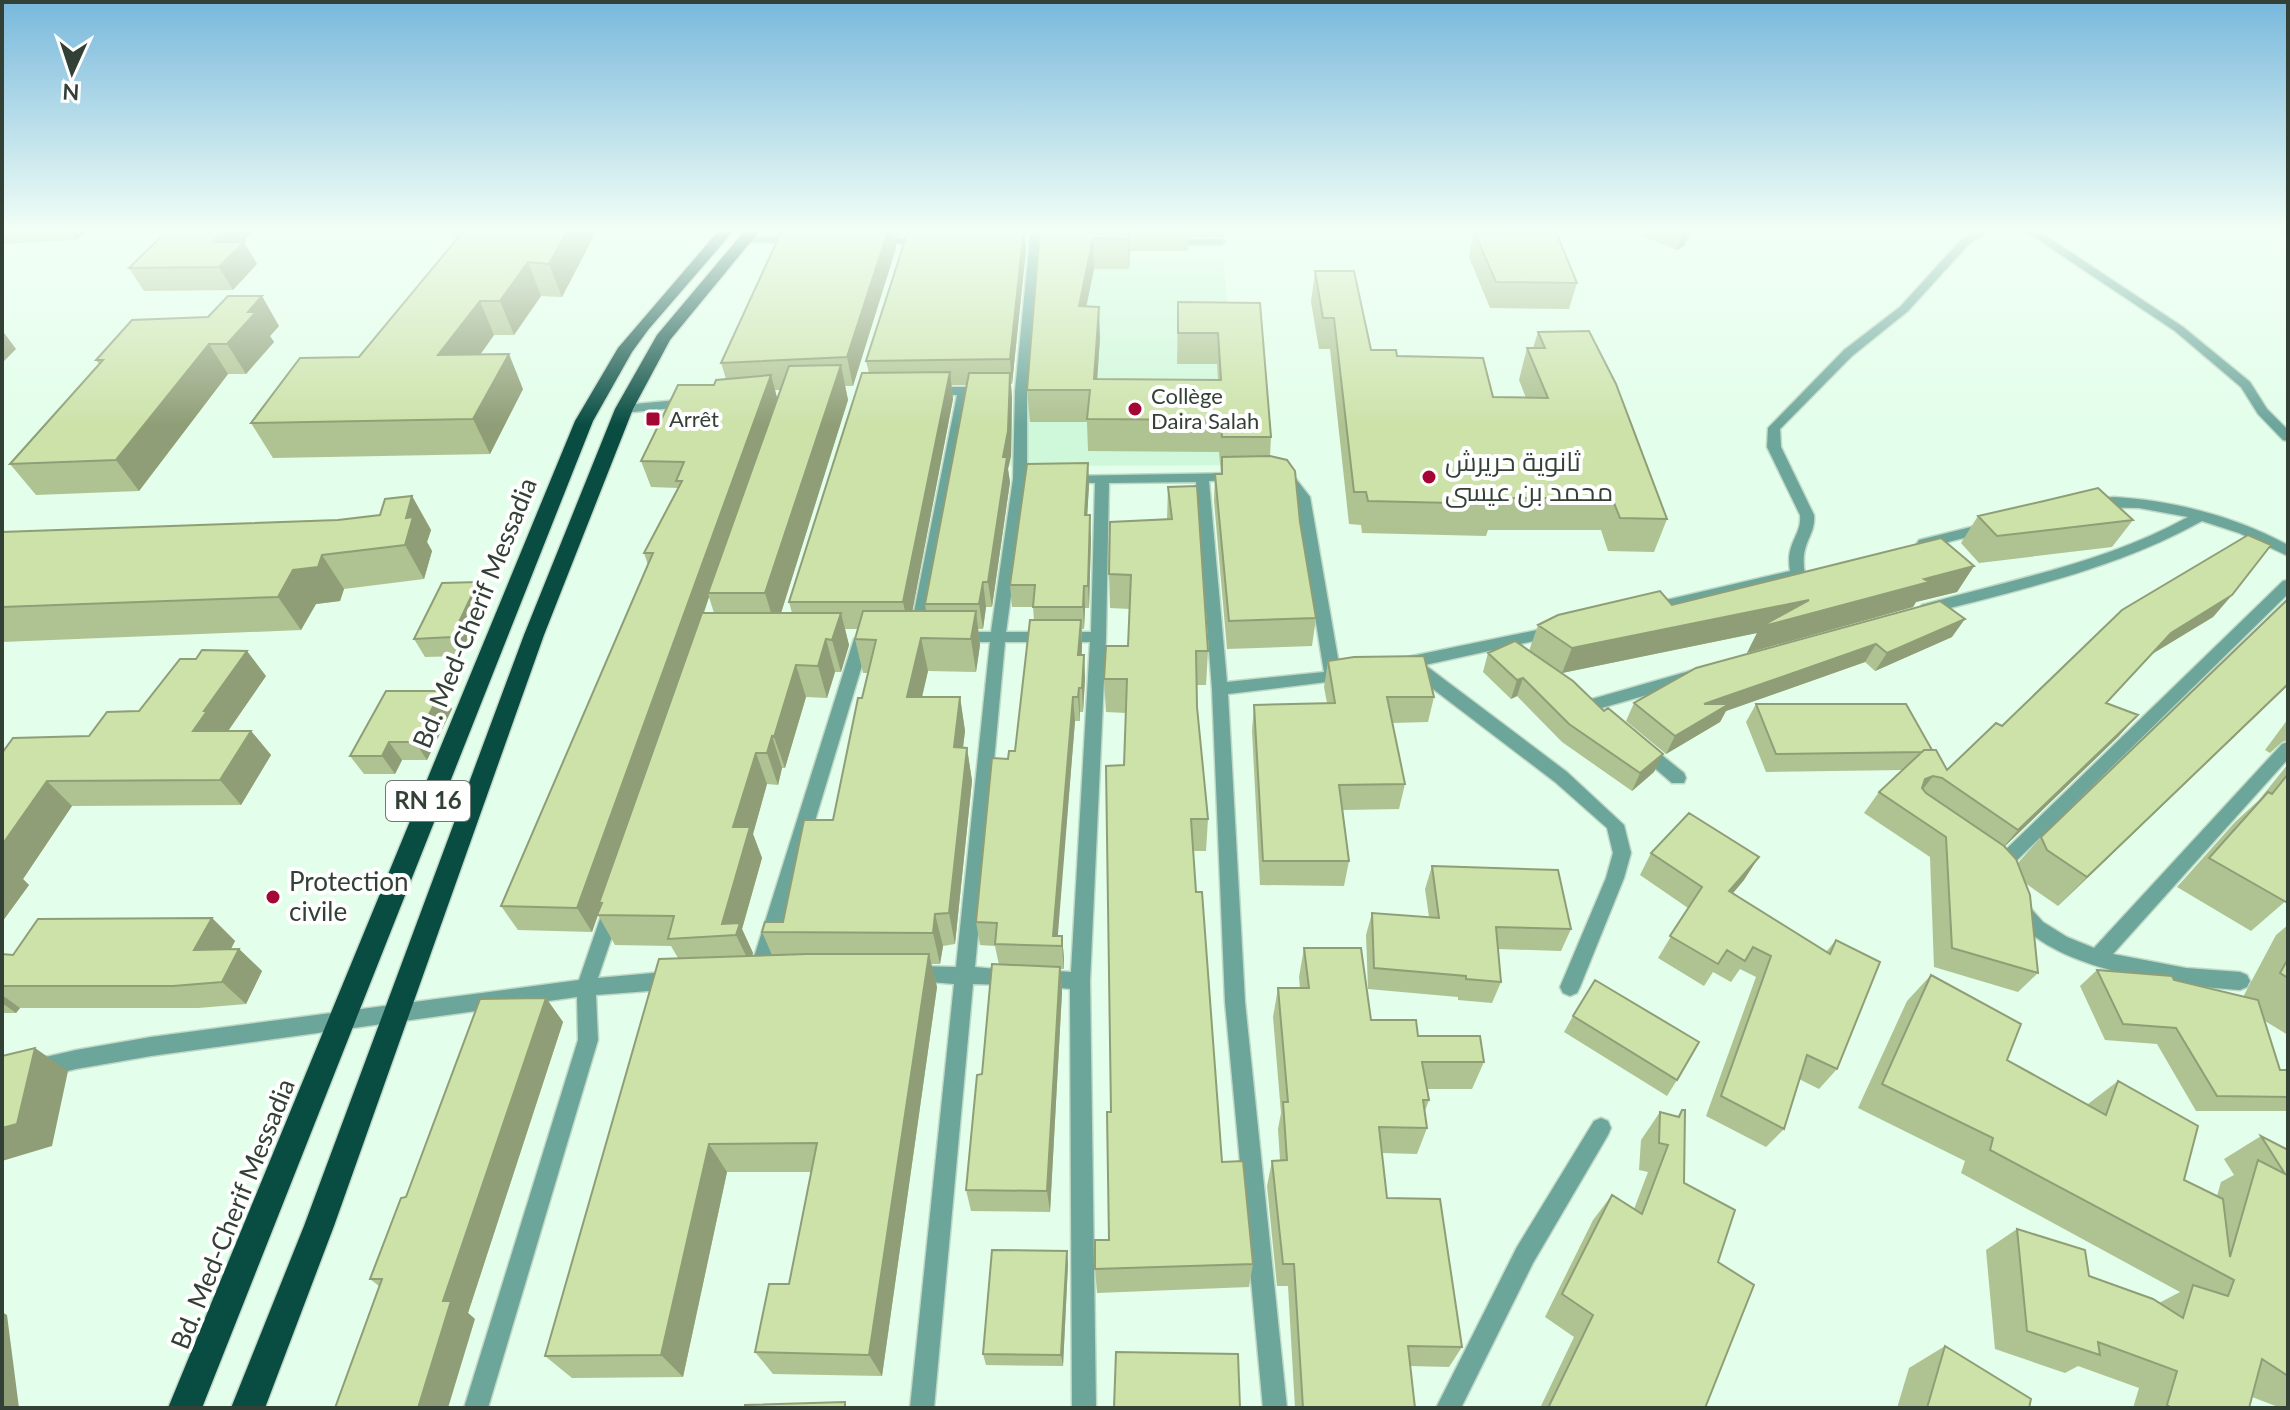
<svg xmlns="http://www.w3.org/2000/svg" width="2290" height="1410" viewBox="0 0 2290 1410" font-family="Lato,Cairo,sans-serif">
<rect width="100%" height="100%" fill="#e3feea"/>
<path fill="#cff7d9" d="M1223,258L1231,338L1260,465L1006,466L1039,259Z"/>
<g fill="none" stroke-linecap="round" stroke-linejoin="round">
<defs>
<path id="minor" d="M1031,228H1041L1027,391V479L1006,632H1091L1095,483L1063,482V476L1237,473L1242,474V480L1209,481L1227,682L1324,672L1296,498L1286,485L1273,478L1280,474L1296,479L1310,497L1340,670L1351,671L1353,675L1351,679L1228,694L1245,1002L1287,1408H1263L1225,1002L1212,689L1196,482L1109,483L1106,637L1090,981L1096,1408H1072L1070,989L1035,985L1032,979L1035,973L1042,970L1071,972L1090,642H1005L975,967L1017,971L1020,977L1017,983L1010,985L973,984L934,1408H910L954,984L907,980L904,974L907,968L914,966L956,967L990,642H958L950,637L958,632H991L1013,479L1015,391Z
M1981,228H1994L1969,244L1908,311L1852,356L1780,429L1781,447L1814,515C1816,537 1799,542 1805,574L1803,577L1649,614L1644,613L1642,609L1649,604L1790,571C1785,542 1802,536 1800,515L1767,447L1768,428L1844,350L1900,307L1961,240Z
M2021,228H2034L2183,327L2250,382L2267,409L2288,430V441L2283,440L2258,414L2241,387L2175,331Z
M2272,228H2288V235L2273,230Z
M745,237H799L804,240L799,243L741,242V238Z
M874,238H927L932,241L927,244L870,243V239Z
M1170,240L1221,239L1226,242L1221,245H1166V241Z
M931,387H984L990,391L984,395H970L926,632L918,637L910,632L957,395L927,394V388Z
M688,399L694,403L692,406L624,413L618,409L624,405Z
M2114,497C2175,501 2234,516 2288,545V556L2239,533L2202,521C2116,569 2022,589 1927,614L1920,609L1922,605C2013,579 2105,563 2188,517L2139,508L2091,507L2084,503L2091,499Z
M1987,523L1992,525L1994,528L1992,531L1924,548L1917,543L1919,540Z
M2288,580V594L2007,870L2001,872L1995,870L1992,865L1995,860L2283,581Z
M1556,626L1564,631L1561,635L1425,665L1567,772L1624,825L1631,853L1624,878L1580,987L1577,993L1570,996L1563,993L1560,987L1606,878L1613,853L1607,828L1555,782L1399,663L1407,657Z
M862,634L870,639L769,973L766,979L759,981L752,979L749,973L854,639Z
M1693,670L1699,672L1701,676L1699,680L1591,711L1583,705L1585,701Z
M1642,742L1648,744L1684,773L1686,778L1684,783H1672L1636,752L1634,748L1636,744Z
M2288,742V759L2113,954L2186,968L2240,972L2247,975L2250,981L2247,987L2240,990C2179,986 2041,970 2011,909L2014,903L2020,901L2026,903L2043,922L2067,937L2094,948L2282,744Z
M612,902L618,904L621,910L598,978L675,971L682,974L685,980L682,986L675,989L596,995L598,1040L488,1408H464L578,1040L577,997L151,1056L76,1069L2,1087V1067L76,1050L151,1037L579,980L603,910L606,904Z
M1601,1118L1608,1121L1611,1128L1608,1135L1533,1263L1461,1408H1436L1517,1247L1594,1121Z"/>
<path id="trunk" d="M721,228H736L648,330L632,352L593,421L202,1408H168L575,421L618,348Z
M747,228H762L670,340L633,409L544,635L334,1226L265,1408H231L304,1226L524,635L615,409L657,335Z"/>
</defs>
<use href="#minor" stroke="#c0d8c6" stroke-width="3"/>
<use href="#trunk" stroke="#c0d8c6" stroke-width="3"/>
<use href="#minor" fill="#6ca59a" fill-rule="evenodd"/>
<use href="#trunk" fill="#094c42" fill-rule="evenodd"/>
</g>
<path fill="#afc291" fill-rule="evenodd" d="M2,228H91L77,240L2,244Z
M452,228H598L562,297L541,296L514,335H494L480,355L523,389L490,454L273,458L251,423L359,357L457,240Z
M783,228H903L900,236H894L896,248L853,386H845L848,400L781,613H792L789,602L869,373L866,361L909,228H1028L1026,238H1025L1026,250L1012,384H1011L1012,398L1011,456L1008,469L1010,482L992,607H986L983,629H978L980,645L976,672L928,671L922,697H960L965,731L963,748H967L972,781L955,944L943,946L940,964H931L937,987L882,1376L773,1374L755,1352L789,1284L812,1172H727L683,1377L572,1378L545,1356L678,958L671,946L615,945L598,915L592,932L518,930L501,906L648,565L644,553L678,488L651,487L641,461L714,385L726,379L721,363ZM951,385H966L925,604L926,611H912L953,399ZM775,390H780L777,399ZM709,597L714,613H704ZM845,629H858L855,639L863,673H868L833,820L783,922L762,932L772,955H752L753,953L742,929L762,858L753,834L767,784L778,785L782,768H785L806,697L827,698L835,672H841L849,645Z
M1040,228H1226L1225,237H1189L1188,251H1130L1129,269H1094L1086,306L1100,338L1097,379L1218,380L1217,364H1177L1178,302L1260,303L1271,437L1270,456L1300,522L1316,618L1312,646L1227,649L1214,501L1215,474H1221L1219,452L1088,451L1087,422H1030L1027,390Z
M1645,228H1692L1685,245L1677,250L1642,236Z
M1474,231L1577,283L1569,309L1490,308L1469,257Z
M244,242L257,264L233,290L144,291L129,268Z
M1315,271L1371,350L1397,356L1493,397L1526,398L1519,380L1527,348H1533L1538,332L1667,519L1654,552L1608,551L1601,530H1488L1486,536L1362,533L1361,525L1349,524L1330,349H1319L1311,302Z
M279,326L270,336L274,342L246,374H228L139,491L36,495L10,464L99,364L96,360Z
M1089,485L1087,515L1091,538L1089,608H1085L1084,629H1082V655H1084L1085,679L1083,712H1080V721H1075L1057,936H1062L1064,959V969H1060L1062,992L1050,1212L971,1211L966,1190L999,965L995,946L980,945L976,922L1008,759L1015,751L1034,620L1033,607H1012L1010,585Z
M1168,487L1208,651L1206,685H1197V707L1208,819L1206,851H1193L1196,892L1222,1162L1253,1264L1249,1287L1097,1293L1095,1269L1109,1240L1111,1112L1126,713L1106,712L1104,679L1128,646L1130,609L1110,608L1109,574L1167,519Z
M412,496L431,530L427,542L432,551L424,579L344,589L340,601L316,604L301,630L2,642V532L338,520L380,515Z
M1978,516L2133,520L2112,547L1979,563L1961,543Z
M1974,566L1957,592L1916,602L1913,607L1747,653L1757,633L1562,673L1529,651L1538,625L1672,605Z
M478,582L488,601L463,656L425,657L414,639Z
M2232,595L2213,617L2152,654L2107,703L2119,736L2004,847L2017,864L2041,837L2288,685L2058,906L2025,883L2038,973L2018,992L1934,967L1930,857L1864,813L1879,792L1903,770L1766,772L1746,722L1756,704L1932,750L1947,770L2002,726Z
M1940,601L1952,637L1875,671L1865,662L1726,711L1720,722L1666,754L1626,721L1634,703Z
M1488,653L1654,772L1632,791L1562,742L1517,696L1511,699L1483,672Z
M1328,661L1434,697L1428,722L1392,723L1405,784L1399,809L1343,810L1349,861L1344,886L1260,885L1252,731L1254,705L1327,703L1324,687Z
M266,676L228,731H251L271,755L241,805L72,806L23,879L29,885L2,922V753L89,736L139,711Z
M441,691L452,709L427,760H402L395,774H364L350,756Z
M2288,719V740L2282,742L2270,753L2265,750Z
M2288,764V899L2251,931L2177,887L2235,822L2259,800Z
M1651,853L1744,880L1733,893L1826,952L1836,940L1837,1069L1819,1089L1799,1079L1784,1129L1766,1147L1706,1116L1756,977L1740,969L1731,982L1713,972L1704,986L1658,958L1688,908L1640,875Z
M1432,866L1571,929L1561,951L1498,949L1501,982L1492,1003L1458,1000V997L1368,989L1366,935L1372,913L1429,917L1425,889Z
M212,918L235,941L231,949H239L262,971L246,1004L198,1008H20L16,1013H2V954L13,955Z
M2288,925V1035L2265,1021L2280,1070H2288V1111H2196L2157,1044L2105,1040L2080,986L2097,970L2174,980L2243,997L2276,935Z
M1304,948L1371,1020L1418,1036L1484,1062L1472,1089H1427L1429,1100L1425,1111L1427,1128L1417,1154L1382,1153L1387,1198L1462,1347L1449,1367L1410,1366L1415,1408H1295L1288,1286H1277L1267,1186L1272,1161L1280,1160L1278,1129L1281,1113L1273,1017L1278,988H1300L1299,977Z
M1931,975L2007,1060L2088,1104L2118,1081L2184,1180L2217,1196L2221,1182L2234,1175L2224,1159L2261,1136L2288,1150V1408H2281L2252,1397L2249,1408H2133L2139,1388L2078,1366L2065,1373L1995,1349L1986,1250L2017,1229L2089,1276L2159,1303L2180,1292L1961,1173L1965,1161L1858,1108L1907,1001Z
M546,998L563,1022L468,1313L475,1319L379,1286L370,1279L406,1197Z
M1573,1016L1677,1080L1667,1096L1564,1032Z
M1682,1110L1684,1183L1718,1262L1705,1408H1540L1574,1337L1545,1317L1593,1220L1612,1195L1634,1209L1648,1172L1639,1170L1641,1140L1660,1112L1677,1117Z
M1067,1251L1068,1264L1063,1366L986,1365L983,1354Z
M1945,1346L2029,1408H1897L1909,1368Z"/>
<path fill="#8f9e76" d="M69,228H91L77,240Z
M224,228H255L244,242L257,264L233,290L219,267L213,242Z
M569,228H598L562,297L549,264Z
M889,228H893L896,248L853,386L847,357Z
M1024,228L1026,250L1012,384L1010,359Z
M1130,228V251L1129,269L1128,239Z
M1690,228H1692L1685,245L1677,250L1683,233Z
M1093,238L1094,269L1080,337L1079,306Z
M528,262L541,296L514,335L500,301Z
M262,296L279,326L270,336L274,342L246,374L227,344L248,312Z
M480,301L494,335L455,390L438,355Z
M1099,307L1100,338L1095,411L1094,379Z
M2,330L16,349L2,363Z
M209,344L228,374L139,491L116,460Z
M509,354L523,389L490,454L473,419Z
M841,365L848,400L776,629L765,593Z
M950,372L953,399L909,629L903,602Z
M1010,373L1012,398L1011,456L1008,469L1010,482L992,607L988,582L1003,457Z
M771,375L778,401L708,593L709,597L602,903H599L601,906L592,932L577,908Z
M1088,463L1089,485L1086,538L1085,515Z
M412,496L431,530L427,542L432,551L424,579L405,545L406,518Z
M1090,515L1091,538L1089,608L1088,586Z
M322,555L344,589L340,601L316,604L301,630L278,597L293,570Z
M1974,566L1957,592L1916,602L1913,607L1747,653L1757,633L1562,673L1572,648L1809,600L1924,579Z
M478,582L488,601L463,656L452,637Z
M983,582L986,607L983,629L979,604Z
M1084,586L1085,608L1084,629L1083,607Z
M2232,595L2213,617L2152,654L2087,724L2106,703L2171,633Z
M976,611L980,645L976,672L971,639Z
M841,613L849,645L841,672L832,640Z
M1965,619L1952,637L1875,671L1887,653Z
M1081,620L1082,645L1080,679L1078,655Z
M921,638L928,671L914,731L907,697Z
M826,639L835,672L827,698L818,666Z
M1876,644L1865,662L1726,711L1720,722L1666,754L1675,736L1704,704Z
M247,651L266,676L226,734L193,731L204,711Z
M1084,655L1085,679L1083,712L1082,688Z
M796,665L806,697L785,768L774,737Z
M1523,678L1517,696L1511,699L1517,680Z
M2288,684V685L2058,906L2087,877Z
M1079,688L1080,712V721L1078,697Z
M441,691L452,709L427,760L415,742Z
M960,697L965,731L959,780L954,747Z
M1073,697L1075,721L1057,946L1053,936Z
M2138,715L2119,736L2000,851L2018,830Z
M251,731L271,755L241,805L220,780Z
M772,736L782,768L778,785L767,753Z
M389,742L402,760L395,774L382,756Z
M967,748L972,781L955,944L949,913Z
M756,753L767,784L753,834L762,858L742,929L753,953L750,964L736,935L722,924L733,827Z
M1663,754L1654,772L1632,791L1640,773Z
M1933,776L1917,797L1925,779Z
M47,781L72,806L23,879L29,885L2,922V845Z
M1759,857L1744,880L1716,913L1729,891Z
M935,914L943,946L940,964L933,933Z
M212,918L235,941L218,973L194,950Z
M1062,936L1064,959V969L1062,946Z
M239,949L262,971L246,1004L222,982Z
M929,954L937,987L882,1376L869,1355Z
M1060,967L1062,992L1050,1212L1047,1191Z
M2,995L20,1008L16,1013L2,1003Z
M546,998L563,1022L468,1313L475,1319L448,1408H418L443,1301Z
M35,1048L68,1071L52,1146L2,1161V1128Z
M709,1144L727,1172L683,1377L661,1355Z
M1067,1251L1068,1264L1063,1366L1061,1355Z
M2,1312L7,1315L19,1408H2Z"/>
<path fill="#cce2a9" stroke="#8f9e76" stroke-width="2" d="M170,228H224L213,242H244L219,267L129,268Z
M466,228H569L549,264L528,262L500,301H480L438,355L509,354L473,419L251,423L300,358L359,357Z
M783,228H889L847,357L721,363Z
M909,228H1024L1010,359L866,361Z
M1040,228H1129L1128,239L1093,238L1079,306L1099,307L1094,379L1221,380L1218,333H1178V302L1260,303L1271,437H1222L1221,420L1087,419L1090,390H1027Z
M1671,228H1690L1683,233Z
M1474,231L1556,232L1577,283L1496,282Z
M1315,271H1354L1371,350H1396L1397,356L1483,358L1493,397L1548,398L1527,348H1545L1538,332L1589,331L1616,384L1667,519L1620,518L1612,498H1494L1495,504L1368,501L1366,492H1354L1334,318H1323Z
M228,296H262L248,312H256L227,344H209L116,460L10,464L103,360H96L132,320L208,317Z
M841,365L765,593H708L789,366Z
M950,372L903,602H789L862,373Z
M969,373H1010L1008,431L1003,457H1007L988,582H983L979,604H925Z
M771,375L577,908L501,906L653,553H644L682,481H676L684,462L641,461L678,385H714L716,380Z
M1270,456L1287,460L1295,471L1300,522L1316,618L1229,621L1215,474H1222V457Z
M1088,463L1085,515H1090L1088,586H1084L1083,607H1033L1035,585H1010L1027,464Z
M1197,486L1208,651H1196L1197,707L1208,819H1191L1196,892H1202L1222,1162L1243,1161L1253,1264L1095,1269V1240H1109L1107,1112H1111L1106,766L1124,765L1127,679H1104L1106,646H1128L1131,575L1109,574L1110,522L1172,519L1168,487Z
M2098,488L2133,520L1997,536L1978,516L2044,501Z
M412,496L406,518L413,517L405,545L322,555L318,567L293,570L278,597L2,607V532L338,520L380,515L385,499Z
M2248,535L2271,545L2232,595L2171,633L2106,703L2138,715L2018,830L1942,778L1933,776L1925,779L1922,788L1926,793L2004,846L2016,859L2030,895L2038,973L1952,948L1946,837L1879,792L1924,750H1936L1947,770L1996,723L2002,726L2122,610Z
M1941,538L1974,566L1924,579L1929,582L1760,627L1809,600L1572,648L1538,625L1558,615L1660,591L1672,605Z
M478,582L452,637L414,639L442,583Z
M2288,599V684L2087,877L2047,850L2041,837Z
M1940,601L1965,619L1887,653L1876,644L1704,704H1729L1675,736L1634,703L1696,668Z
M863,611H976L971,639L921,638L907,697H960L954,747L967,748L949,913L935,914L933,933L762,932L765,922H783L804,820H833L858,698H862L876,640L855,639Z
M702,613H841L832,640L826,639L818,666L796,665L774,737L772,736L767,753H756L733,827H750L722,924L740,923L736,935L668,939L674,916L597,915L602,903H599Z
M1030,620H1081L1078,655H1084L1082,688H1079L1078,697H1073L1053,936H1062V946L995,944L997,923L976,922L992,758L1008,759L1009,751H1015Z
M1515,641L1573,681L1604,711L1608,708L1663,754L1640,773L1569,724L1523,678L1517,680L1488,653Z
M202,650L247,651L204,711H207L193,731H251L220,780L47,781L2,845V753L13,738L89,736L107,712L139,711L180,659H196Z
M1424,656L1434,697H1387L1405,784L1339,785L1349,861H1263L1254,705L1335,703L1328,661L1354,657Z
M386,691H441L415,742H389L382,756H350Z
M1756,704H1906L1932,750H1924L1922,752L1776,754Z
M2288,774V899L2286,902L2209,858L2268,792L2272,794Z
M1689,813L1759,857L1729,891L1830,954L1836,940L1880,962L1837,1069L1807,1055L1784,1129L1721,1096L1771,956L1753,947L1745,961L1727,950L1718,964L1670,936L1702,887L1651,853Z
M1432,866L1558,870L1571,929L1496,927L1501,982L1466,979V976L1374,968L1372,913L1439,918Z
M212,918L194,950L239,949L222,982L173,986H2V954L13,955L38,919Z
M1304,948H1361L1371,1020H1416L1418,1036H1480L1484,1062H1422L1429,1100H1423L1427,1128L1379,1127L1387,1198L1440,1199L1462,1347L1408,1346L1415,1408H1303L1294,1264H1283L1272,1161L1287,1160L1283,1102H1288L1278,988H1309Z
M807,954H929L869,1355L755,1352L769,1284H789L817,1143L709,1144L661,1355L545,1356L659,959Z
M2288,959V978L2280,973Z
M992,964L1060,967L1047,1191L966,1190L977,1075L982,1074Z
M2097,970L2172,976L2174,980L2258,1000L2280,1070H2288V1097L2217,1096L2176,1028L2123,1024Z
M1931,975L2021,1024L2007,1060L2106,1115L2118,1081L2198,1126L2184,1180L2223,1199L2230,1257L2258,1160L2285,1174L2261,1136L2288,1150V1376L2262,1359L2249,1408H2172L2167,1405L2177,1371L2098,1342L2100,1355L2027,1331L2017,1229L2085,1250L2089,1276L2153,1299L2183,1318L2193,1285L2228,1296L2234,1280L1990,1150L1993,1138L1882,1084Z
M1595,980L1699,1042L1677,1080L1573,1016Z
M546,998L443,1301H451L418,1408H335L382,1279H370L401,1198L406,1197L480,999Z
M35,1048L17,1124L2,1128V1056Z
M1682,1110H1685L1684,1183L1735,1210L1718,1262L1754,1285L1705,1408H1548L1593,1315L1562,1294L1612,1195L1642,1214L1668,1145L1659,1143L1660,1112L1679,1117Z
M992,1250L1067,1251L1061,1355L983,1354Z
M1945,1346L2031,1399L2029,1408H1927Z
M1116,1352L1238,1354L1240,1408H1114Z
M845,1402V1408H745V1405Z"/>
<linearGradient id="sky" x2="0" y2="1"><stop stop-color="#78b8dc"/><stop offset="0.54" stop-color="#f2fff6"/><stop offset="1" stop-color="#f2fff6" stop-opacity="0"/></linearGradient>
<rect width="2290" height="426" fill="url(#sky)"/>
<g fill="#a40734" stroke="#fff" stroke-width="3">
<circle cx="1135" cy="409" r="8"/>
<rect x="645" y="411" width="16" height="16" rx="4"/>
<circle cx="1429" cy="477" r="8"/>
<circle cx="273" cy="897" r="8"/>
</g>
<g text-anchor="middle" stroke-width="8" stroke-linejoin="round" paint-order="stroke">
<g font-size="22" fill="#334036" stroke="#fff" text-anchor="start">
<text x="1151" y="404">Collège<tspan x="1151" dy="25">Daira Salah</tspan></text>
<text x="669" y="427">Arrêt</text>
</g>
<rect fill="#fff" stroke="#707972" stroke-width="2" x="386" y="781" width="84" height="40" rx="6"/>
<g font-size="24" font-weight="bold" fill="#334036">
<text x="428" y="809">RN 16</text>
</g>
<g font-size="26" fill="#334036" stroke="#fff" text-anchor="start">
<text x="1445" y="471">ثانوية حريرش<tspan x="1445" dy="30">محمد بن عيسى</tspan></text>
<text x="289" y="891">Protection<tspan x="289" dy="30">civile</tspan></text>
</g>
<g font-size="26" fill="#334036" stroke="#fff">
<text transform="translate(475 613) rotate(-68)" y="9">Bd. Med-Cherif Messadia</text>
<text transform="translate(233 1214) rotate(-68)" y="9">Bd. Med-Cherif Messadia</text>
</g>
</g>
<rect width="2290" height="1410" fill="none" stroke="#334036" stroke-width="8"/>
<g transform="translate(72 72) rotate(183)" stroke="#ffffff" stroke-width="6" paint-order="stroke">
<path d="M0-6L14 30L0 20L-14 30Z" fill="#334036"/>
<text y="-12" font-size="22" font-weight="bold" text-anchor="middle" fill="#334036">N</text>
</g>
</svg>
